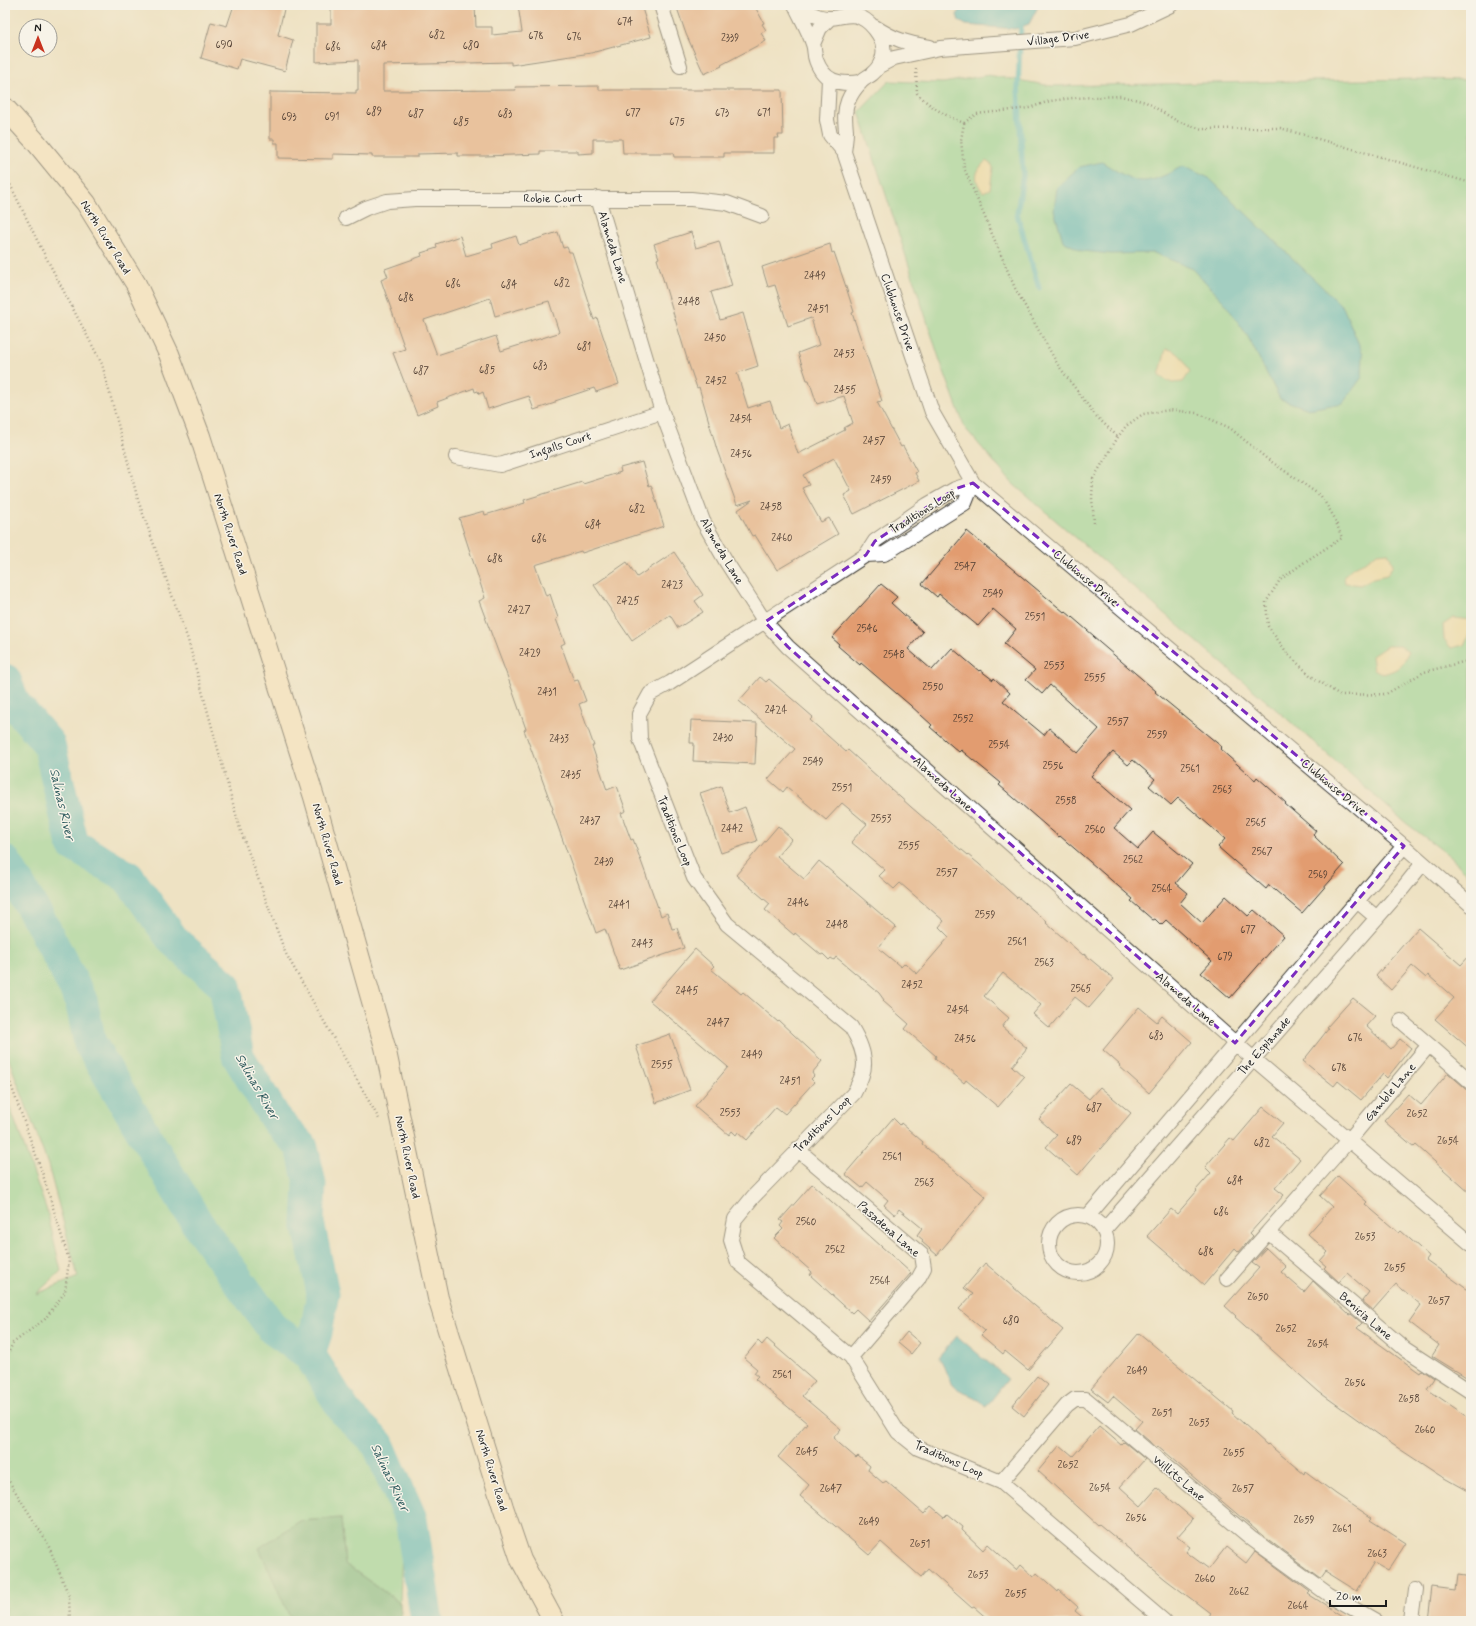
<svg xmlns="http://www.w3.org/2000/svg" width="1476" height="1626" viewBox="0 0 1476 1626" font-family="Mynerve,sans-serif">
<rect width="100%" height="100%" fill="#f7f3e8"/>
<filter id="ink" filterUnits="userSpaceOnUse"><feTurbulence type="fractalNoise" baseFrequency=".025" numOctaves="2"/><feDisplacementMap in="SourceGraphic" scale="8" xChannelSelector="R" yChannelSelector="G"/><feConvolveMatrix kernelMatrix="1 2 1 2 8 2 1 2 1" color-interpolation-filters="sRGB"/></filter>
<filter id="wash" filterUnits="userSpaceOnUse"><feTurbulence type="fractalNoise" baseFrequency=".012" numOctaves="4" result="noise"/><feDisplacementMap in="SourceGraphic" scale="16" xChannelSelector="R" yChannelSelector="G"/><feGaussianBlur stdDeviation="0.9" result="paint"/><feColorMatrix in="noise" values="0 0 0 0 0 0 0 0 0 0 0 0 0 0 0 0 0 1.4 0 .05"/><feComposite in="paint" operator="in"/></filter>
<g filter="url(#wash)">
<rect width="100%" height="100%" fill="#eee2c3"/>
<path fill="#87d493" stroke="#527858" d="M988,75L1052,86L1414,79L1471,80V879L1451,857L1406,823L1300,730L1012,483L965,428L939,358L859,112L889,81L943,83Z
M5,706L42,750L69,854L119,885L173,954L217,995L239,1073L270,1126L291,1147L301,1178L300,1230L310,1269V1312L298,1352L321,1391L348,1429L371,1453L403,1524L400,1603L345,1564L341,1518L300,1521L289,1615L296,1621H5V1096L10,1107L47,1211L61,1271L36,1294L78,1277L48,1165L5,1049Z"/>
<path fill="#6db67d" stroke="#44694c" d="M341,1518L345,1564L400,1603L402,1621H296L289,1615L259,1548L300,1521Z"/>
<path fill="#eeda9e" stroke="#857b5d" d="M986,161L992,165L993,168L990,189L983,192C973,179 975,171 986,161Z
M1166,349C1180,350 1184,361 1190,372L1183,382L1172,383L1159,376Z
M1388,552L1393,565L1387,575L1373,578L1360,585L1345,583L1344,576L1352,568L1367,561L1377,553Z
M1453,618L1471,620L1470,632L1464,645L1451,648L1444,639L1443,625Z
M1387,646H1400L1408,652C1403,667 1397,670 1383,674L1374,669L1372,656Z"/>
<path fill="#47b6be" stroke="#32696d" d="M961,5H1039L1029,24L1015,29L966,25L959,21L957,15Z
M1102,162C1112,168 1130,181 1142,181C1157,181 1171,172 1183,166L1209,178L1343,307L1363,354L1362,377L1343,403L1309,409L1280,399L1247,335L1224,302L1193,269L1154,253L1111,254L1082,251L1063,241L1054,210L1057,187L1079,167Z
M957,1336L1008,1379L986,1407C982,1404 978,1399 974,1397C966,1393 958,1392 952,1385C946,1376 945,1365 938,1358Z"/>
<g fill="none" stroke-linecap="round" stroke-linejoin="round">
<path stroke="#47b6be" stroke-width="5.5" d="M1021,21L1018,87L1023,176L1017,214L1039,288"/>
<path stroke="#47b6be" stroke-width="33" d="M5,680L14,703L49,744L73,845L128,877L174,941L225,986L238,1056L277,1121L302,1147L310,1184L308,1222L323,1293L316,1333L309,1354L346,1413L378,1444L411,1519L427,1621
M5,862L43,926L81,1000L90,1043L197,1223L273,1329L309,1354"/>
</g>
<g id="blocks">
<path fill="#e29c70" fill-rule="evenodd" d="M234,5H285L278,35L293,40L285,71L240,59L237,69L201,58L211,22L227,26Z
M331,5H475L476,27H492V35L522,32L518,5H641L651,37L591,53L511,65V62L383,65V91L516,90L515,87L599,86V90H782L783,135H778L779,138H774V153H724V157H674L673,153H623L622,139H593V153L578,154V151H540V154L485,156H458V153L418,154V157H372V155L333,154V159L278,158V143H274V139H270V92L356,93V90H358V60L316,62V24H331Z
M676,5H754L764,23L762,24L766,30L761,33L766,41L721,65L722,66L704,74L686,34Z
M558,232L563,248L567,247L569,252H572L594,320L597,318L619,384L596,392L594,388L555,401V403L534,410L529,396L488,409L483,392L479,394L478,391L475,392L474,388L437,402L438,406L417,415L393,353L405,349L381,280L388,277L385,269L422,256L421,253L437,248L436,244L460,236L466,256L493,248L492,244L516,236L519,245ZM490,298L495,316L549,301L559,332L558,333L501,351L496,336L437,355L424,320Z
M691,232L696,248L719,241L732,286L711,292L720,320L743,313L758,366L737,373L748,408L770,401L779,428L788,424L798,454L845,430L844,428L853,423L844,396L817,404L809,380H807L798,353L819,345L811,318L788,326L775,285L768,287L762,267L830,244L832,253L834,252L845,284L854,312L852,313L882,401L877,402L901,447L903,446L917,472L915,473L919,481L854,514L844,495L851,491L834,458L803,475L809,485L802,488L821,522L829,518L838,534L777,570L755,535L752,536L738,510L752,500L737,505L717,450L699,387L697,388L688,362L657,259L659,258L654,244Z
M642,462L649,486L651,485L664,526L582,553L581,551L535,565L546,596L550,594L558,618L556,619L565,643L561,645L574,681L578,680L586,701L579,704L594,746H592L607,790L617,786L626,811L621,813L631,840L633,839L661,916L667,913L672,929L677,928L684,948L620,970L605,929L596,933L552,810L553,809L524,730L526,729L508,678L479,601L485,598L459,518L484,511L485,515L525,503L524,500L582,482L583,484L621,472L620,468Z
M967,531L1064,612L1065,611L1094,636L1093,637L1156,691L1155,692L1222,747L1220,749L1255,780L1257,777L1286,803L1285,804L1316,831L1313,835L1344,865L1302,913L1269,885L1266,889L1218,847L1225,839L1178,798L1171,805L1149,786L1155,779L1133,760L1128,765L1113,752L1091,776L1130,810L1114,828L1138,849L1153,832L1192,864L1176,883L1188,893L1180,903L1202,923L1226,896L1248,916L1254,910L1284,936L1230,998L1201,973L1212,961L1166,920L1161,925L1155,919L1153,920L1131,901L1133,899L1060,836L1059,837L999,785L1001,783L961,750L959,752L930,727L932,725L910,705L861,663L860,665L838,646L839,644L832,638L881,584L897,597L891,603L923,632L908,649L932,670L952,648L979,671L980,670L993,680L994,678L1010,693L1003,701L1044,735L1049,728L1078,753L1099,729L1050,685L1042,694L1026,680L1035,670L1004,644L1016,629L993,609L978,626L939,594L937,597L922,584Z
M674,552L703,595L695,601L703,612L678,628L670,615L632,641L594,585L627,562L637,577Z
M760,677L766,682L769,679L813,717L810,720L846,752L848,750L911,807L961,850H962L979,864L1017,898L1018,897L1047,922L1046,923L1083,955L1084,954L1114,979L1089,1008L1075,997L1049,1028L1033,1014L1041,1005L1003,973L984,996L1009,1018L1002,1027L1027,1048L1012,1066L1024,1077L998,1107L966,1080L964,1083L935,1058L936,1056L905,1029L909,1024L883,1001L884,1000L879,993L836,957L834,960L831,958L829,960L823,954L821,955L795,933L794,935L765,910L770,904L736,875L778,826L792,839L777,856L804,879L819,861L896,927L878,948L901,967L905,963L917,974L949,937L939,927L944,921L900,883L894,889L879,876L885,870L851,842L867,824L842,803L826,820L787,787L783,792L768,779L795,749L739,701Z
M691,720L757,723L755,764L693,761L694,743H690Z
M721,786L730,813L745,807L757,841L721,853L700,793Z
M1418,928L1461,965L1471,954V1050L1435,1019L1454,998L1428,975L1426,978L1412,966L1391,990L1376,976Z
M695,949L714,966L711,969L741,994L743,992L778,1022L779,1021L822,1061L812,1073L814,1076L811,1079L814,1082L785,1114L776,1107L747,1140L738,1132L736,1135L732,1131L729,1135L695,1106L728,1067L650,1001Z
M1353,998L1375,1016L1366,1026L1391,1049L1400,1039L1411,1048L1387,1078L1383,1074L1361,1100L1338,1081L1334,1086L1303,1061L1329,1028L1327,1027Z
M1139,1007L1157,1022L1162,1016L1192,1042L1149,1093L1119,1066L1120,1065L1103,1050Z
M670,1034L690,1090L656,1103L636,1046Z
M1448,1073L1471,1093V1194L1416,1145L1414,1147L1384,1121L1408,1094L1421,1105Z
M1071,1084L1089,1099L1100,1087L1131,1113L1078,1175L1046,1147L1057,1135L1039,1119Z
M1263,1107L1283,1123L1272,1136L1300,1159L1275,1188L1284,1195L1250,1233L1253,1236L1239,1252L1235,1248L1204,1285L1147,1236L1171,1209L1177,1214L1197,1191L1196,1190L1211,1173L1205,1167L1230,1138L1234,1141Z
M893,1118L900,1125L901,1123L923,1142L922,1144L986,1197L937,1255L922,1242L923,1240L917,1235L922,1228L899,1209L895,1215L884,1205L888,1200L867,1182L862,1188L845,1174Z
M1338,1176L1367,1202L1365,1204L1399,1233L1401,1231L1429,1256L1426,1260L1471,1292V1380L1432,1356L1439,1345L1409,1322L1421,1305L1396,1284L1373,1310L1362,1301L1369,1292L1347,1273L1339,1282L1324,1268L1326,1266L1320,1261L1328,1252L1308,1234L1332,1207L1320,1196Z
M812,1184L911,1273L869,1321L856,1309L852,1313L810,1275L812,1272L774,1238L783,1229L780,1226L783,1222L780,1220Z
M1266,1248L1286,1267L1281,1272L1304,1292L1313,1281L1349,1315L1351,1314L1362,1323L1357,1328L1420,1373L1422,1370L1434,1378L1427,1389L1471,1419V1493L1439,1475L1389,1442L1319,1392L1235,1317L1236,1316L1225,1306L1259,1268L1252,1263Z
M985,1263L1063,1330L1028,1370L1005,1351L1003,1354L981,1335L985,1331L959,1309L973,1294L964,1288Z
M907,1332L920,1343L911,1354L898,1343Z
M1139,1333L1204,1387L1233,1411L1232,1413L1267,1445L1268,1444L1304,1474L1305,1471L1336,1494L1372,1518L1370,1520L1406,1543L1388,1571L1374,1563L1357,1591L1325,1571L1320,1578L1263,1536L1157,1446L1156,1447L1135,1429L1142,1421L1113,1396L1108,1402L1091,1389Z
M767,1339L815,1381L802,1396L841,1429L833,1438L856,1458L858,1456L870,1466L868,1470L883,1483L886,1481L924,1514L931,1506L944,1517L947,1514L963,1527L962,1530L983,1550L988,1544L1017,1570L1021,1565L1034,1577L1037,1573L1058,1592L1059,1590L1078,1607L1075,1611L1087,1621H990L974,1607L972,1608L928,1569L921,1577L881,1542L869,1555L800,1496L809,1485L778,1457L807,1423L755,1379L758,1376L754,1373L757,1369L744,1358L758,1341L762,1345Z
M1037,1376L1048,1385L1024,1416L1012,1406Z
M1099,1426L1121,1445L1124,1442L1145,1459L1120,1487L1141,1506L1157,1488L1193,1519L1177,1537L1190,1547L1186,1552L1209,1569L1226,1547L1246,1563L1255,1551L1310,1592L1308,1594L1351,1621H1205L1210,1613L1165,1579L1099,1524L1098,1525L1038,1471L1060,1445L1073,1456Z
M1457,1574L1471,1576V1621H1428L1432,1587L1455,1590Z"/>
</g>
</g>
<g filter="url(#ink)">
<use href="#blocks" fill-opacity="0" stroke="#3c3a35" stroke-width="1"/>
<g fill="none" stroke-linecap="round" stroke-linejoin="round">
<defs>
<path id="street" d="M661,5L680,66
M795,5C801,18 809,31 813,44C815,49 814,55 816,60C824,82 839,85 860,82
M796,6C805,11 819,19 830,18C840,18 850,12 860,17C869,21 874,27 879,35C887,48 884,64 872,74C868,77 863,79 860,83C855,88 851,94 848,101C844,111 845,120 846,131C846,138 845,145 844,152
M875,27C895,40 906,43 930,47
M813,44L820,28L829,19
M879,66L894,58L940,48L1075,38L1131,24L1171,5
M829,79L827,120L830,135L844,152L932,412L973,483L1404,846L1471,905
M598,198L662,412L703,521L727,563L765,622L788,647L1235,1043L1471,1244
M346,218L366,208L387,201L415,199H691L727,203L762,216
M456,457L500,465L662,412
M973,483L955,489L927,505L875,541L866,555L670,683L650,694L639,714L640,739L694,878L727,924L851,1027C859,1040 868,1060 862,1075C860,1081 857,1087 854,1093L753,1197L735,1219L731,1240L738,1262L851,1357L898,1432L918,1448L1001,1482L1164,1621
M866,555L884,554L965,503L973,483
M1357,901L1377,918
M1401,1021L1429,1045
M1471,1082L1429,1045L1350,1139L1268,1232L1405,1349L1471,1392
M797,1149L922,1255L924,1268L918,1279L851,1357
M1049 1244a29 29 0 1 1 58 0a29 29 0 1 1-58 0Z
M1088,1216L1404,846
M1104,1230L1403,888L1423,863
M1227,1279L1268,1232
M1001,1482L1067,1405L1075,1399H1086L1252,1539L1328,1594L1375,1621
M1412,1621L1416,1590"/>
<path id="secondary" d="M5,108L35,141L86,203L136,284L169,354L200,436L314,797L385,1047L438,1298L503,1507L521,1560L554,1621"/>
</defs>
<use href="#street" stroke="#3c3a35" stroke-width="16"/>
<use href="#secondary" stroke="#3c3a35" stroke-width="22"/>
<path stroke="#3c3a35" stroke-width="2.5" stroke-dasharray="1 3" stroke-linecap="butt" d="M916,69L917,93C930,107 946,116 964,123L961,140L964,168L1015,288L1058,365L1095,415L1118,437
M964,123L976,114L1029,108L1050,101L1073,98L1121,96L1146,102L1177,121L1202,129L1280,128L1471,183
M5,174L38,242L102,364L138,500L188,640L240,829L285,952L379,1119
M1094,523L1092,498L1093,479L1118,437L1126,426L1143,414L1170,410L1197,413L1230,428L1266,458L1321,496L1334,517L1342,538L1306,561L1280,580L1266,602L1268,626L1287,653L1311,676L1340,695L1386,694L1424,672L1471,660
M5,1068L43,1175L69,1260L65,1292L45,1319L13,1343L5,1360
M5,1475L47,1542L69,1596L70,1621"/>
<use href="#street" stroke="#fff" stroke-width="14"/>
<use href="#secondary" stroke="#fbe6c3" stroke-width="20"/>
</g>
</g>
<path d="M0 0H1476V1626H0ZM973,483L1404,846L1235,1043L788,647L765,622L866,555L875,541L955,489Z" fill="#eee2c3" fill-opacity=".55" fill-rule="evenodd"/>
<path fill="none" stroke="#7b2cbf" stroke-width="3" stroke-dasharray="8 5" stroke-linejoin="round" d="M973,483L1404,846L1235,1043L788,647L765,622L866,555L875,541L955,489Z"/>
<g text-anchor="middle" stroke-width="3" stroke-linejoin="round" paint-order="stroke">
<g font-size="10" fill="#4e3c31">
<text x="625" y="25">674</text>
<text x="437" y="38">682</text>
<text x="536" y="39">678</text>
<text x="574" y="40">676</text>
<text x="730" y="41">2339</text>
<text x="224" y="48">690</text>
<text x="379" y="49">684</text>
<text x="471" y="49">680</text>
<text x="333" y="50">686</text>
<text x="374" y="115">689</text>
<text x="633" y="116">677</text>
<text x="722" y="116">673</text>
<text x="764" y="116">671</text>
<text x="416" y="117">687</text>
<text x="505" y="117">683</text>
<text x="289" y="120">693</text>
<text x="332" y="120">691</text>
<text x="461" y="125">685</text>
<text x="677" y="125">675</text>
<text x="815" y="279">2449</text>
<text x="562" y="286">682</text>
<text x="453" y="287">686</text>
<text x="509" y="288">684</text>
<text x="406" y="301">688</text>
<text x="689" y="305">2448</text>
<text x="818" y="312">2451</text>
<text x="715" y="341">2450</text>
<text x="584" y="350">681</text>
<text x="844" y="357">2453</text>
<text x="540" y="369">683</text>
<text x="487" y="373">685</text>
<text x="421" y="374">687</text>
<text x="716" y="384">2452</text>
<text x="845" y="393">2455</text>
<text x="741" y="422">2454</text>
<text x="874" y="444">2457</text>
<text x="741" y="457">2456</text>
<text x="881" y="483">2459</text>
<text x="771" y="510">2458</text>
<text x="637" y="512">682</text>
<text x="593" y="528">684</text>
<text x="782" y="541">2460</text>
<text x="539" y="542">686</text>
<text x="495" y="562">688</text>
<text x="965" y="570">2547</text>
<text x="672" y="588">2423</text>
<text x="993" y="597">2549</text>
<text x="628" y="604">2425</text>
<text x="519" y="613">2427</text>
<text x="1035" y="620">2551</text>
<text x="867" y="632">2546</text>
<text x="530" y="656">2429</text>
<text x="894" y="658">2548</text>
<text x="1054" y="669">2553</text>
<text x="1095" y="681">2555</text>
<text x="933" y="690">2550</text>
<text x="547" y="695">2431</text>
<text x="776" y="713">2424</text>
<text x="963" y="722">2552</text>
<text x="1118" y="725">2557</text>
<text x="1157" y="738">2559</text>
<text x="723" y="741">2430</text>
<text x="559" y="742">2433</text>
<text x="999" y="748">2554</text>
<text x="813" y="765">2549</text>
<text x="1053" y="769">2556</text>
<text x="1190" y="772">2561</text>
<text x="571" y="778">2435</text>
<text x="842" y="791">2551</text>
<text x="1222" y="793">2563</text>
<text x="1066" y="804">2558</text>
<text x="881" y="822">2553</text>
<text x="590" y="824">2437</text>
<text x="1256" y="826">2565</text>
<text x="732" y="832">2442</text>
<text x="1095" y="833">2560</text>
<text x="909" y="849">2555</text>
<text x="1262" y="855">2567</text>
<text x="1133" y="863">2562</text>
<text x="604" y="865">2439</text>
<text x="947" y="876">2557</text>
<text x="1318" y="878">2569</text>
<text x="1162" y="892">2564</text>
<text x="798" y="906">2446</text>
<text x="619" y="908">2441</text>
<text x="985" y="918">2559</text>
<text x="837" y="928">2448</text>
<text x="1248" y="933">677</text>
<text x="1017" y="945">2561</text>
<text x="642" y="947">2443</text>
<text x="1225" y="960">679</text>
<text x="1044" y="966">2563</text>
<text x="912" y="988">2452</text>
<text x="1081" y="992">2565</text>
<text x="687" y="994">2445</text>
<text x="958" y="1013">2454</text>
<text x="718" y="1026">2447</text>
<text x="1156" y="1039">683</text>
<text x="1355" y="1041">676</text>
<text x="965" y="1042">2456</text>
<text x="752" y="1058">2449</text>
<text x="662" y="1068">2555</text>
<text x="1339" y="1071">678</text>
<text x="790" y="1084">2451</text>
<text x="1094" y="1111">687</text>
<text x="730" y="1116">2553</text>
<text x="1417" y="1117">2652</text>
<text x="1074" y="1144">689</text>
<text x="1448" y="1144">2654</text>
<text x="1262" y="1146">682</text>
<text x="892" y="1160">2561</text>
<text x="1235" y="1184">684</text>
<text x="924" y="1186">2563</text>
<text x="1221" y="1215">686</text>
<text x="806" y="1225">2560</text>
<text x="1365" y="1240">2653</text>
<text x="835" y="1253">2562</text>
<text x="1206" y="1255">688</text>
<text x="1395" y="1271">2655</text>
<text x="880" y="1284">2564</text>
<text x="1258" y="1300">2650</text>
<text x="1439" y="1304">2657</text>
<text x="1011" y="1324">680</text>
<text x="1286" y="1332">2652</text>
<text x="1318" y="1347">2654</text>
<text x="1137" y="1374">2649</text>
<text x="782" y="1378">2561</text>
<text x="1355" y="1386">2656</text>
<text x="1409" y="1402">2658</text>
<text x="1162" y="1416">2651</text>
<text x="1199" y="1426">2653</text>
<text x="1425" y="1433">2660</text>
<text x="807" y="1455">2645</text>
<text x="1234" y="1456">2655</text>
<text x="1068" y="1468">2652</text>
<text x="1100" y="1491">2654</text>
<text x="831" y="1492">2647</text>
<text x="1243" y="1492">2657</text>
<text x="1136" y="1521">2656</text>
<text x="1304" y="1523">2659</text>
<text x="869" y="1525">2649</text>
<text x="1342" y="1532">2661</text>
<text x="920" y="1547">2651</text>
<text x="1377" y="1557">2663</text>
<text x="978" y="1578">2653</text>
<text x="1205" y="1582">2660</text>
<text x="1239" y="1595">2662</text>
<text x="1016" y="1597">2655</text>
<text x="1298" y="1609">2664</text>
</g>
<g font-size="12" fill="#1c1c1c" stroke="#f7f3e8">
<text transform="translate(1058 38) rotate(-7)" y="4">Village Drive</text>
<text x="553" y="202">Robie Court</text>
<text transform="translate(106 237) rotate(58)" y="4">North River Road</text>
<text transform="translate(613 247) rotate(73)" y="4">Alameda Lane</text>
<text transform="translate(898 312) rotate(71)" y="4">Clubhouse Drive</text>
<text transform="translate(560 445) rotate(-18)" y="4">Ingalls Court</text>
<text transform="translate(922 511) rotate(-32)" y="4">Traditions Loop</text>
<text transform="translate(231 534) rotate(72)" y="4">North River Road</text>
<text transform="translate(722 551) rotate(60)" y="4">Alameda Lane</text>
<text transform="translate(1086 578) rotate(40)" y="4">Clubhouse Drive</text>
<text transform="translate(943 784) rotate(42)" y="4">Alameda Lane</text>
<text transform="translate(1334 787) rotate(40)" y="4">Clubhouse Drive</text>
<text transform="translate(675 831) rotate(68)" y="4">Traditions Loop</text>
<text transform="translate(328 844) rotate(74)" y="4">North River Road</text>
<text transform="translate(1186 999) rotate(41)" y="4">Alameda Lane</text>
<text transform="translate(1264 1046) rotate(-49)" y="4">The Esplanade</text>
<text transform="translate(1390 1092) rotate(-50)" y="4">Gamble Lane</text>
<text transform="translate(822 1124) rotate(-45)" y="4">Traditions Loop</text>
<text transform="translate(408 1157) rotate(78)" y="4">North River Road</text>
<text transform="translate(889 1229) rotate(41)" y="4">Pasadena Lane</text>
<text transform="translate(1366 1316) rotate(41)" y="4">Benicia Lane</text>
<text transform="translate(949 1459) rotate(24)" y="4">Traditions Loop</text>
<text transform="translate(492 1470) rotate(73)" y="4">North River Road</text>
<text transform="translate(1179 1478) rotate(40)" y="4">Willits Lane</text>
</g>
<g font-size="13" font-style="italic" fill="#2d5a5d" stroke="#f7f3e8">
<text transform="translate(63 804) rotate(77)" y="5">Salinas River</text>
<text transform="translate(258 1086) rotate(60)" y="5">Salinas River</text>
<text transform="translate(391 1477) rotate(65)" y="5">Salinas River</text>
</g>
</g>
<rect width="1476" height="1626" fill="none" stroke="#f7f3e8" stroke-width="20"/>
<g transform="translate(38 38)"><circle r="19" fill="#f7f3e8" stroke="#9f9d96"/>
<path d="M0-3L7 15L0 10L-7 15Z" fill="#c8321e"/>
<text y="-6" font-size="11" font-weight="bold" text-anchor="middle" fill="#1c1c1c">N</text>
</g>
<path d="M1330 1600v6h56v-6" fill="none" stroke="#1c1c1c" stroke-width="2"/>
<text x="1336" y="1600" font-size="12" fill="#1c1c1c" stroke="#f7f3e8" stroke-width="3" paint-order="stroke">20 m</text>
</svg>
